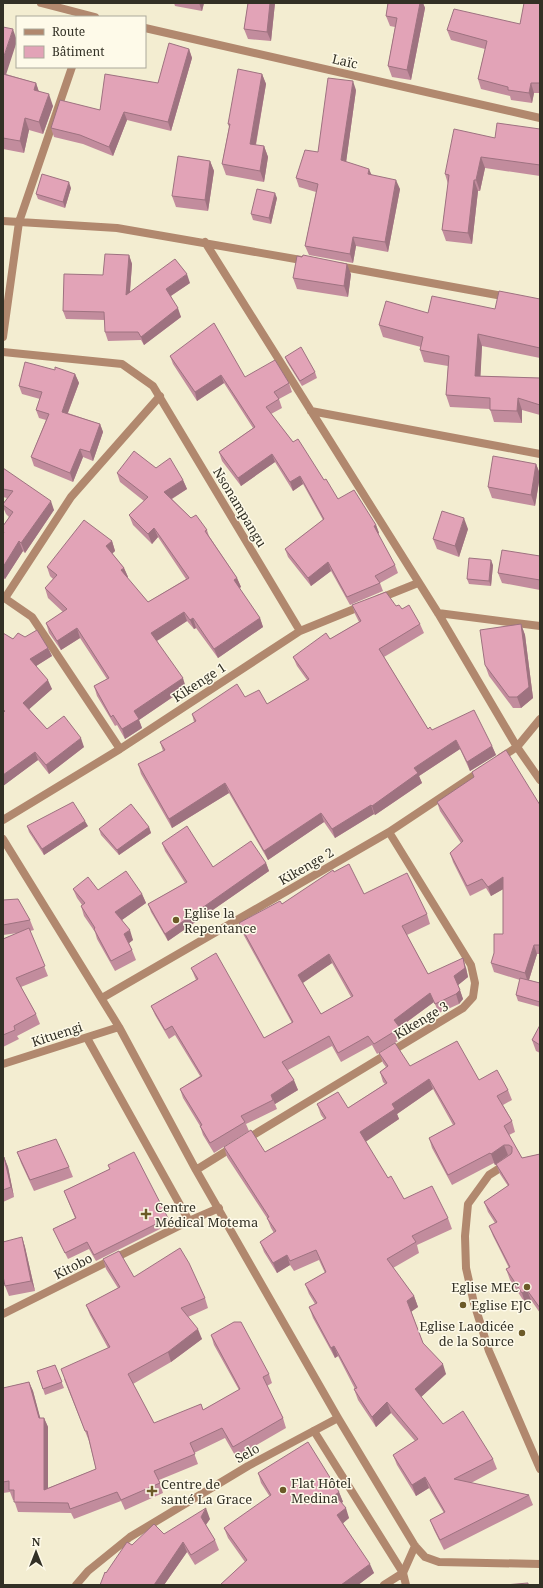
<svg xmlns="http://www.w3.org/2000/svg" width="543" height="1588" viewBox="0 0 543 1588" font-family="'Noto Serif',serif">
<rect width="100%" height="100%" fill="#f3edd1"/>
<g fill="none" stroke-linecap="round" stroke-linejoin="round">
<path stroke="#b1886e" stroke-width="8" d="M87,1038L189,1221
M314,1431L403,1573"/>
<path stroke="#b1886e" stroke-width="8" d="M41,3L95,17
M145,28L540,118
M3,221L117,228L307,261
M205,242L438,613L517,747L540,780
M338,266L508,297
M3,337L19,222L72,67
M3,352L122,364L153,386L300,631
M311,411L540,454
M3,597L32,617L120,749
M5,598L71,497L160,396
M378,599L418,583
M438,613L540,626
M500,758L517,747L540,719
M3,820L120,749L300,631L364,605
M3,839L119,1027L196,1170L338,1418L415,1546L425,1557L439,1562L540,1564
M102,998L389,832L482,770
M3,1064L119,1027
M245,1140L463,1008L473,997L475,983L471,965L389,832
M508,1163L489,1175L468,1204L465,1236L466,1268L474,1303L489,1351L540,1469
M196,1170L233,1147
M3,1314L189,1221L219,1208
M403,1573L406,1585
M76,1585L88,1571L130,1537L248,1466L338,1418
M384,1585L403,1573L415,1546"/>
</g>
<path fill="#c28c9d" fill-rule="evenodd" d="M174,3H204L202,11L175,6Z
M248,3H275L271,41L248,39L244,29Z
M388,3H423L425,8L411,80L392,77L388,66L395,27L390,26L386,16Z
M540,3V93H534L532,103L511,100L510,96L481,89L478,79L485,49L451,40L447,30L520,24Z
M3,27L6,74L36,83L39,92L53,106L43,134L29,130L24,153L3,149Z
M189,49L192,58L171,131L127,120L113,156L83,144L54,137L51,128L100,110L158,83Z
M262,74L266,84L256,145L264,146L268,157L264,182L226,175L222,164L229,127L228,124Z
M356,90L346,162L400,189L388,252L356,246L353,263L309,255L305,246L316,192L299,187L296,178L318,152Z
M540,129V176L485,168L480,191H478L472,244L446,241L442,230L448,184L445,174Z
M210,161L214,171L208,211L176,207L172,196Z
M71,188L65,208L38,199L36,194Z
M277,198L271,224L253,220L251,214Z
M129,255L132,264L130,292L190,283L171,296L181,317L144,345L141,340L108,341L105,332V320L66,319L63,311L103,275Z
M351,274L348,297L297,289L293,278Z
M540,299V358L482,346L480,376L540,378V415L522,410V423L494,422L490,409L450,407L446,395L448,366L424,362L420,350L421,347L383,337L379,325L428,313L495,309Z
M170,356L245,377L289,383L292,392L279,399L282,408L271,414L293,442L324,480L338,499L376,525L379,533L378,534L395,565L398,573L380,583L383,591L350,605L331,571L311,586L288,557L285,549L323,520L303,484L293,491L275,462L241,486L222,461L219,452L253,428L224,383L197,401L173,364Z
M285,357L315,372L317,378L302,386L287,362Z
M55,370L75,374L79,383L68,413L100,424L103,432L93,461L83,457L73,482L34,466L31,457L46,420L39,418L36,410L40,399L22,394L19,386Z
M536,464L540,474V476L535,506L492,498L488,487Z
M3,468L54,510L25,553L23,551L5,579L3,578V526L9,517L6,514L3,507V504L7,498L3,497Z
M156,468L183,480L187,489L172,499L191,518L207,530L209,536L237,578L241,587L239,588L260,618L263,627L218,658L196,628L194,629L187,621L157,641L186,688L139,720L142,728L125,739L117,725L115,726L97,696L94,686L107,679L80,638L61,650L49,633L46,623L63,612L48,598L45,588L53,579L50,576L47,567L112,541L115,551L112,553L124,568L128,577L127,578L148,602L186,579L158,537L152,544L133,525L129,515L144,501L120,482L117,473Z
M468,529L459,557L437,549L433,539Z
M540,556V590L502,583L498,573Z
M493,565L491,586L469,584L467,579Z
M352,605L396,606L402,609L420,624L424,633L384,657L428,729L492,746L496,755L470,771L460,749L419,776L422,783L375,815L374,814L335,838L324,822L268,860L229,793L172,828L141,774L138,764L163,751L160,742L194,722L192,714L245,697L267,704L307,680L297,666L293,657L330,639L359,622L355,614Z
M521,624L525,635L533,698L521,708H513L489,676L485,665Z
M3,633L13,639L25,637L48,648L52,656L36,666L52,689L29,709L47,729L84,747L49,774L38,760L3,786Z
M472,772L540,805V954H537L529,980L540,983V1007L518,1001L516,995L520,980L494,972L491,963L503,934V889L491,896L486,888L470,896L453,862L450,853L461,843L440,811L437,802L474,778Z
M27,826H88L44,855L29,832Z
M149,827L151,833L119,855L101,835L99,829Z
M162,843L213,867L266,863L269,871L168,941L151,912L148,904L185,883L165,851Z
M334,872L364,894L427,914L430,924L407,935L428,974L466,968L468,977L458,985L463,999L459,1004L439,1013L434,1002L399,1028L403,1038L377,1054L372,1045L341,1062L332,1046L288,1070L298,1090L275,1104L277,1109L246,1124L249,1131L214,1153L203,1135L200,1126L183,1098L180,1089L200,1076L175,1035L169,1039L155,1015L151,1006L196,980L191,968L264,1038L292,1023L242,932L239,923L282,904ZM332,963L351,997L321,1014L303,983Z
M73,889L142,894L146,903L122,920L133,940L129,943L132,950L136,960L115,971L97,939L95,932L84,916L81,906L82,905L77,898Z
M3,900L30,920L34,930L30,931L48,976L21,987L36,1014L40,1024L17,1036L19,1039L3,1047V939L18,933L3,935Z
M540,1025V1053L536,1051L532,1040Z
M379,1053L410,1066L479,1080L508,1090L512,1100L503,1105L512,1121L515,1132L509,1135L522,1158L540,1154V1313L531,1300L525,1303L510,1280L506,1269L509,1268L493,1236L489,1226L495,1223L488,1212L484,1202L508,1186L500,1174L496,1164L508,1155L495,1165L494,1163L452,1185L432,1148L429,1138L453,1125L433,1089L397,1114L399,1119L365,1141L388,1178L404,1199L448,1218L452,1229L417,1245L419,1253L393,1268L414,1296L418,1307L411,1311L423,1343L446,1374L421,1397L443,1424L493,1459L497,1469L471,1483L529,1495L533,1505L444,1550L434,1530L430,1520L444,1513L429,1488L416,1496L397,1465L393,1455L415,1441L391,1413L376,1427L358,1400L354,1389H355L338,1356L335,1358L313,1318L309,1307L315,1304L309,1294L305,1284L325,1273L319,1260L294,1271L290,1265L277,1273L264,1252L260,1242L274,1233L271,1228L267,1218L227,1157L224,1147L265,1152L324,1119L321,1115L317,1104L348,1108L385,1084L383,1082L380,1072L386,1067L383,1063Z
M17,1152L69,1167L73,1177L34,1191L21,1163Z
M4,1157L8,1167L14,1197L3,1202V1158Z
M108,1165L168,1218L170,1224L96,1261L89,1249L68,1259L53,1229L75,1218L64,1191L110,1169Z
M22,1237L25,1247L35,1291L9,1296L5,1286Z
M103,1259L134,1277L205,1298L208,1308L188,1317L202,1339L171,1362L133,1384L154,1423L203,1410L239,1390L214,1345L211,1335L269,1374L272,1383L267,1386L283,1418L286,1428L236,1457L225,1438L194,1453L198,1464L159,1480L163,1493L125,1510L121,1501L74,1519L71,1513L18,1512L14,1500H13L10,1492L3,1493V1388L29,1382L33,1391L40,1418H44L48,1427V1488L96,1469L89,1441L64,1379L108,1348L90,1315L86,1305L118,1288L106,1269Z
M55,1365L64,1388L45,1395L37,1371Z
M258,1473L339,1492L343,1502L341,1503L349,1518L343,1523L374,1573L358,1585H220L245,1562L228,1538L224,1528L270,1497L261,1483Z
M210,1519L206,1525L215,1540L219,1550L195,1565L187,1552L164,1585H100L106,1573L132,1545Z"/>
<path fill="#9e7280" d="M199,3H204L202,11Z
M270,3H275L271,41L267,32Z
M420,3H423L425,8L411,80L407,70Z
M13,29L17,41L3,84V59Z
M189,49L192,58L171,131L168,122Z
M262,74L266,84L254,154L250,144Z
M353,81L356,90L345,170L341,160Z
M36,83L40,95L34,90Z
M531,83L534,93L532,103L529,93Z
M49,94L53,106L43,134L39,122Z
M124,112L127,120L113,156L109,147Z
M25,118L29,130L24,153L20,141Z
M264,146L268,157L264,182L260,171Z
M481,157L485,168L480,191L476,180Z
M210,161L214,171L208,211L205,200Z
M369,169L373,178L368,174Z
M396,180L400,189L388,252L385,242Z
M474,180L478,191L472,244L468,233Z
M69,182L71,188L65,208L63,202Z
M275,193L277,198L271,224L269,218Z
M353,237L356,246L353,263L350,254Z
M129,255L132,264L129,303L126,295Z
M347,264L351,274L348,297L344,286Z
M187,274L190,283L169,297L166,289Z
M178,308L181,317L144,345L141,337Z
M478,334L482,346L480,387L475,376Z
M75,374L79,383L65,420L62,412Z
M221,375L224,383L197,401L195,392Z
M518,398L522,410V423L517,411Z
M100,424L103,432L93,461L90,452Z
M80,449L83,457L73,482L70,473Z
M272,454L275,462L241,486L238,478Z
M536,464L540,474V476L535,506L531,495Z
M300,476L303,484L293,491L290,482Z
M183,480L187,489L168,501L164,492Z
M51,501L54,510L25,553L21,543Z
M464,518L468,529L459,557L455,546Z
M376,525L379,533L377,534L374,526Z
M154,528L158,537L152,544L148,534Z
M19,541L23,551L5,579L3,575V567Z
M112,541L115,551L110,556L106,546Z
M491,560L493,565L491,586L489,581Z
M328,562L331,571L311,586L308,578Z
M124,568L128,577L125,580L121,570Z
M237,578L241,587L237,590L234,580Z
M184,612L187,621L155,642L151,633Z
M193,618L196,628L194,629L190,620Z
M260,618L263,627L218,658L214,649Z
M521,624L525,635L533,698L521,708L517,697Z
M77,628L80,638L61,650L57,641Z
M48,648L52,656L33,668L30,659Z
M183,678L186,688L139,720L142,728L125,739L122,729L134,711Z
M48,680L52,689L26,712L23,703Z
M81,738L84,747L49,774L46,765Z
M456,740L460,749L419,776L422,783L375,815L372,806L414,768Z
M492,746L496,755L470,771L467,762Z
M35,752L38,760L3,786V775Z
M225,783L229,793L172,828L169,819Z
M371,805L374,814L335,838L332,829Z
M321,813L324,822L268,860L264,851Z
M85,821L88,826L44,855L42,849Z
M149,827L151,833L119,855L117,850Z
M266,863L269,871L168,941L165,934Z
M503,877L507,887L491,896L488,887Z
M142,894L146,903L119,922L115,912Z
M130,930L133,940L128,944L124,934Z
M534,945L537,954L528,983L525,973Z
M329,954L332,963L301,984L298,975Z
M463,958L466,968L468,977L457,986L454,976Z
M460,990L463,999L459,1004L456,994Z
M430,993L434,1002L397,1029L394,1020Z
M429,1079L433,1089L397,1114L399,1119L364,1143L360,1132L392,1104Z
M294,1080L298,1090L275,1104L271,1095Z
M504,1145L508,1155L495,1165L491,1154Z
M4,1157L8,1167L14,1197L11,1187Z
M22,1237L25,1247L35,1291L31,1281Z
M287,1255L290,1265L277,1273L273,1263Z
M527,1290L531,1300L525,1303L522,1293Z
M414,1296L418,1307L411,1312L407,1301Z
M198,1329L202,1339L171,1362L168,1352Z
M334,1346L338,1356L335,1358L331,1348Z
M443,1364L446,1374L419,1399L415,1389Z
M29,1382L33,1391L43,1428L39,1418Z
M387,1402L391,1413L376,1427L372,1417Z
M44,1418L48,1427V1500L44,1490Z
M425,1477L429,1488L416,1496L412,1485Z
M339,1492L343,1502L338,1505L335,1495Z
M206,1508L210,1519L204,1527L201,1517Z
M346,1508L349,1518L341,1525L337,1515Z
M183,1542L187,1552L164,1585H154Z
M370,1564L374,1573L358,1585H341Z"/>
<path fill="#e2a3b7" stroke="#9e7280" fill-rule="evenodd" d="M248,3H270L267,32L244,29Z
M388,3H420L407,70L388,66L397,18L386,16Z
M524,3H540V83H531L529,93L508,90V87L478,79L487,41L447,30L454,9L520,24Z
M3,27L13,29L3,59Z
M169,43L189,49L168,122L124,112L109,147L80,135L51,128L60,100L100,110L105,74L158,83Z
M238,69L262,74L250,144L264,146L260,171L222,164L230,124H228Z
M3,74L36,83L34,90L49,94L39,122L25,118L20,141L3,138Z
M328,78L353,81L341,160L369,169L368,174L396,180L385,242L353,237L350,254L305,246L318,184L296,178L305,150L318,152Z
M497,123L540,129V165L481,157L476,180H474L468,233L442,230L449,175L445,174L454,129L495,138Z
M178,156L210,161L205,200L172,196Z
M42,174L69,182L63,202L36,194Z
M257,189L275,193L269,218L251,214Z
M105,254L129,255L126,295L175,259L187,274L166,289L178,308L141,337L138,332H105L104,312L63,311L64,274L103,275Z
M303,255L347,264L344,286L293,278L297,256L302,257Z
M499,291L540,299V348L478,334L475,376L540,378V405L518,398L517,411L490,410V398L446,395L449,356L420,350L423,337L379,325L386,301L428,313L432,296L495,309Z
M214,323L245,377L275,360L289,383L274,392L279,399L266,407L293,442L298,439L324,480L326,479L338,499L354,490L376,525L374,526L395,565L375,576L380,583L347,597L328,562L308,578L285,549L324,519L300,476L290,482L272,454L238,478L219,452L255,427L221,375L195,392L170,356Z
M301,347L315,372L300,381L285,357Z
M25,362L55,370V367L75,374L62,412L100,424L90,452L80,449L70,473L31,457L49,414L36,410L42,392L19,386Z
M134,451L156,468L170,458L183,480L164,492L191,518L196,515L207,530L205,531L237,578L234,580L260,618L214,649L193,618L190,620L184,612L151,633L183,678L134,711L139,719L122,729L113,715L111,717L94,686L109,678L77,628L57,641L46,623L67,609L45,588L57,575L47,567L84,520L112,541L106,546L124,568L121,570L148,602L189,578L154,528L148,534L129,515L148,497L117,473Z
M493,456L536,464L531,495L488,487Z
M3,468L51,501L21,543L19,541L3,567V534L4,532L3,531V526L13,512L3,505V504L13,491L3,489Z
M442,511L464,518L455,546L433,539Z
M502,550L540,556V580L498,573Z
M469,558L491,560L489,581L467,579Z
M386,592L396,606L399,605L402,609L409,605L420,624L379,649L428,729L430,727L432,730L474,710L492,746L467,762L456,740L414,768L418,773L372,806L371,805L332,829L321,813L264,851L225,783L169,819L138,764L165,750L160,742L196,721L192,714L237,684L245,697L259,690L267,704L309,679L293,657L326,633L330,639L361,621L352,605Z
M521,624L529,687L517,697H509L485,665L480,630Z
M37,630L48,648L30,659L48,680L23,703L47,729L64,716L81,738L46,765L35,752L3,775V713L5,711L3,710V633L13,639L18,633L25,637Z
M506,750L540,805V945H534L525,973L491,963L494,953V934H503V877L488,887L482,879L467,886L450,853L463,841L437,802L474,777L472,772Z
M73,802L85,821L42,849L27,826Z
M131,804L149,827L117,850L99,829Z
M187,826L213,867L251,841L266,863L165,934L148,904L187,882L162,843Z
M349,864L364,894L407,873L427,914L402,926L428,974L463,958L465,968L454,976L460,990L456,994L435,1004L430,993L394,1020L400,1028L374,1044L368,1036L338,1053L329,1036L282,1062L294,1080L271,1095L273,1100L241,1116L245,1122L210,1143L200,1126L202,1125L180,1089L202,1076L172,1026L165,1030L151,1006L198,979L191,968L216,953L264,1038L293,1022L239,923L280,901L282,904L333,870L334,872ZM329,954L353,996L321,1014L298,975Z
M126,871L142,894L115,912L130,930L124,934L132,950L111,961L94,929L95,928L81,906L85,903L73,889L88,877L98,890Z
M18,899L30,920L3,925V900Z
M29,928L45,966L16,978L36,1014L14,1026L15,1030L3,1035V939Z
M520,978L540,983V1002L516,995Z
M540,1025V1045L532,1040Z
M457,1041L479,1080L497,1070L508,1090L497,1096L512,1121L504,1126L522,1158L540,1154V1308L527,1290L522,1293L506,1269L510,1267L489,1226L497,1222L484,1202L509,1185L496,1164L511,1154L512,1152V1147L509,1145H504L491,1154L490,1153L448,1175L429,1138L455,1124L429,1079L392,1104L395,1109L360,1132L388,1178L391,1176L404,1199L432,1186L448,1218L412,1236L416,1242L387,1259L414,1296L407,1301L423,1343L443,1364L415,1389L443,1424L463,1411L493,1459L454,1479L529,1495L440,1540L430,1520L445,1512L425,1477L412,1485L393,1455L418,1439L387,1402L372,1417L354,1389L357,1388L334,1346L331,1348L309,1307L317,1303L305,1284L326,1272L316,1250L290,1261L287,1255L273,1263L260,1242L276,1231L267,1218L269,1217L224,1147L251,1130L265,1152L326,1118L317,1104L338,1092L348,1108L387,1083L380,1072L388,1066L379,1053L395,1043L410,1066Z
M56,1139L69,1167L30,1180L17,1152Z
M134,1152L168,1218L94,1255L87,1242L65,1253L53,1229L76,1218L64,1191L110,1169L108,1165Z
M4,1157L11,1187L3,1190V1158Z
M22,1237L31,1281L5,1286L3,1276V1242Z
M180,1248L189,1263L205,1298L181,1308L198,1329L168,1352L128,1374L154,1423L201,1404L203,1410L240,1389L211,1335L234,1322H241L269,1374L263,1377L283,1418L233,1447L222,1428L190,1443L195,1454L154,1471L160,1483L121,1500L117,1492L70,1509L68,1503L14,1502V1490H9V1481L3,1482V1388L29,1382L39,1418H44V1490L96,1469L87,1431H85L61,1369L110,1347L86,1305L120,1287L103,1259L119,1251L134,1277Z
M55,1365L62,1382L43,1389L37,1371Z
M308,1442L339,1492L335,1495L346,1508L337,1515L370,1564L341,1585H220L247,1560L224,1528L271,1495L258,1473Z
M206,1508L201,1517L215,1540L191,1555L183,1542L154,1585H100L105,1572L106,1573L127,1542L132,1545L154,1524L164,1534Z
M528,1583V1585H505Z"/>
<g fill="#6c5a28" stroke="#fefae9" stroke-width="1.5">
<circle cx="176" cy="920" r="4"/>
<path d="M144 1208h4v4h4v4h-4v4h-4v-4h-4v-4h4z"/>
<circle cx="527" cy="1287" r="4"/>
<circle cx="463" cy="1305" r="4"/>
<circle cx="522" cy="1333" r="4"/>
<circle cx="283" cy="1490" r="4"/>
<path d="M150 1485h4v4h4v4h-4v4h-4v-4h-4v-4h4z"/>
</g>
<g text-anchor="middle" stroke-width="3" stroke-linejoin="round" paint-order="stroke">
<g font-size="13" fill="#323025" stroke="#fefae9">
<text transform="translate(345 61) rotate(13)" y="5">Laïc</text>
<text transform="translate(240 507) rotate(59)" y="5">Nsonampangu</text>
<text transform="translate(199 682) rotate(-33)" y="5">Kikenge 1</text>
<text transform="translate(306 866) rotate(-30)" y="5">Kikenge 2</text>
<text transform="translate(421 1020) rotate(-31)" y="5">Kikenge 3</text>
<text transform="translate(57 1034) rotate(-18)" y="5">Kituengi</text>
<text transform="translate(73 1266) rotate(-27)" y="5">Kitobo</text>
<text transform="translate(247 1453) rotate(-29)" y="5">Selo</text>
</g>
<g font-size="13" fill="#323025" stroke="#fefae9" text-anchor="start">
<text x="184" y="918">Eglise la<tspan x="184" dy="15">Repentance</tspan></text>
<text x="155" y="1212">Centre<tspan x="155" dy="15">Médical Motema</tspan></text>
<text x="519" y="1292" text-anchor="end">Eglise MEC</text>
<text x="471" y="1310">Eglise EJC</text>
<text x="514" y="1331" text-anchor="end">Eglise Laodicée<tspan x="514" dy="15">de la Source</tspan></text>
<text x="291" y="1488">Flat Hôtel<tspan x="291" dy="15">Medina</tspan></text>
<text x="161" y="1489">Centre de<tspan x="161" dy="15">santé La Grace</tspan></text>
</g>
</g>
<rect width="543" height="1588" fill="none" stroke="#323025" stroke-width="8"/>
<rect x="16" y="16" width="130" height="52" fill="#fefae9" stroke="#aca99b"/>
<rect x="24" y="29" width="20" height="6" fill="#b1886e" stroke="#aca99b"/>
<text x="52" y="36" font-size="12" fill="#323025">Route</text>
<rect x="24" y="46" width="20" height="12" fill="#e2a3b7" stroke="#aca99b"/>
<text x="52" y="56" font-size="12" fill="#323025">Bâtiment</text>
<g transform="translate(36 1552)" stroke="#fefae9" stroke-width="3" paint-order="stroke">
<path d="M0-3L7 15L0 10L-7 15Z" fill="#323025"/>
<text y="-6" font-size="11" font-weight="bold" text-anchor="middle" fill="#323025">N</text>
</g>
</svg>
